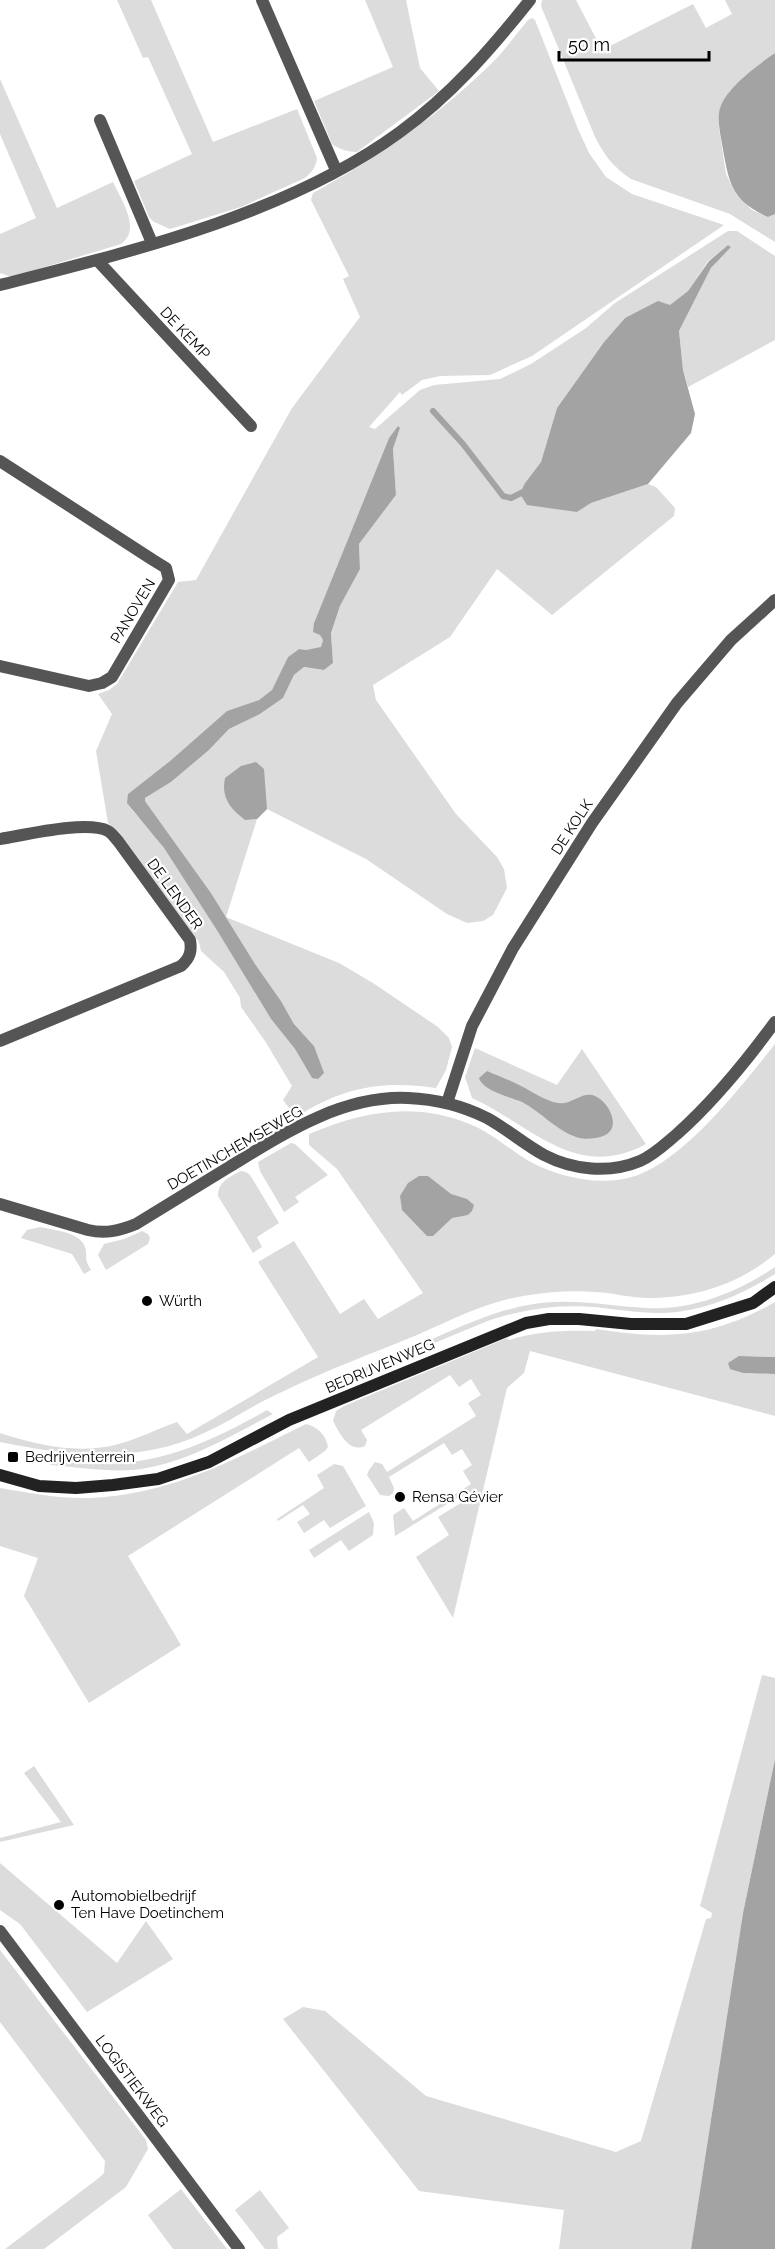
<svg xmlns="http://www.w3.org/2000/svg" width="775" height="2249" viewBox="0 0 775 2249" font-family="Raleway,sans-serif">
<rect width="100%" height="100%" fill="#fff"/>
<path fill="#dcdcdc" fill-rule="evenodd" d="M117,0H151L213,142L297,109L317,158C316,167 312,172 305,178L241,207L170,229L154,222L149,217L134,181L192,154L148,57L143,58Z
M365,0H406L420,68L439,91L357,152C349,152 338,149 332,144L314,101L393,67Z
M542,0H576L602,50L693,4L706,28L732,14L725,0H775V53L754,69L720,107L719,128L726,174L736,194L752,210L768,217L775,214V242L730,214L631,179C614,168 604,155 595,137L541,6Z
M532,18L535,20L578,129L589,153L606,177L632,194L724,225L532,356L490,375L440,376L422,380L402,395L400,392L369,427L375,429L420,390L434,385L500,379L531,364L586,328L615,303L728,231H737L775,256V340L688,387L683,370L679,331L711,268L731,247L728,245L708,261L688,291L670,305L625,318L604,342L557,408L541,462L525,483L577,512L591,503L648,484L656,487L675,508L674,516L552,615L497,569L450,637L373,685L376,700L456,814L497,857L504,869L507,888L493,915L483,921L467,923L447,914L366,859L267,809L257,819L226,917L339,963L373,983L438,1027L449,1038L452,1047L446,1070L436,1088C382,1080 343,1087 296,1117L283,1100L292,1086L265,1041L241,1007L240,998L224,972L201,951L199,942L119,832L108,823L96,751L112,714L98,694L109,690L117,684L178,582L196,580L292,408L360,317L343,279L349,276L311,200L313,193C379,157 442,113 496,59C507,47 517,33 528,20ZM400,428L393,449L396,495L359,544L360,569L340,606L331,633L333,663L324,670L304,667L294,675L283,698L260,714L229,729L209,750L171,782L145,798V801L211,893L255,964L281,1001L294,1024L314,1046L312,1078L295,1049L271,1019L218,932L164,848L144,822L133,811L128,794L170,761L227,711L259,700L273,690L288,657L299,649L306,650L321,648L323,640L314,623L389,438Z
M0,79L57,208L113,182C121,200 142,229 121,244L12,277L0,273V234L36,218L0,134Z
M775,1044V1254C739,1284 695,1298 649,1298C631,1298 614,1293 595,1292C572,1290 547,1292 523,1296C486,1302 452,1320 417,1335C373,1353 327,1370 284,1391C256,1403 231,1421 204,1433C139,1464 68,1456 0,1442V1433C37,1445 76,1454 115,1445C136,1440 157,1429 177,1422L187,1434L318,1357L258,1262L294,1241L340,1314L364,1299L378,1319L423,1293L337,1169L309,1145V1134C363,1111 416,1101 472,1125C493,1134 510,1150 529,1161C563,1180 612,1189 647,1171C695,1147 742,1085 775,1044Z
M475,1048L557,1085L582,1049L646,1144C576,1182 531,1125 472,1098L465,1077Z
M291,1143L295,1144L328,1175L295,1197L299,1202L284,1212L260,1171L258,1162Z
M241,1171L246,1172L250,1175L279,1223L257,1237L262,1247L253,1253L218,1196C218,1182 229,1177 241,1171Z
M40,1227C53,1230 80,1232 85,1247C88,1257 83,1257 91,1270L84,1274L72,1254L21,1238L27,1230Z
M142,1231L148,1234L150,1238L148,1244L106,1270L98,1255L104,1244L124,1239Z
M775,1267V1274C744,1293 714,1307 677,1312C649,1315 622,1310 595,1307C558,1304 524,1309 490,1320L340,1382L325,1387L324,1384C356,1371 389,1358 421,1344C456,1329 490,1312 528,1305C569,1297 606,1306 647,1308C692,1311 738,1292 775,1267Z
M775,1302V1357L739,1356L742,1373L775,1374V1416L530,1351L524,1373L507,1388L453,1618L416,1557L449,1535L438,1517L464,1501L460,1496L395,1536L393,1515L404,1508L413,1521L471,1484L463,1471L472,1465L462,1449L452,1455L444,1443L389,1477L394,1488L393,1493L389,1496L380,1495L367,1475L369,1470L375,1462L382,1464L387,1472L476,1416L468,1403L481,1395L471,1379L459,1387L450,1375L361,1430L367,1440L365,1446C349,1453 340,1434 333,1421L336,1411L344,1406L507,1338L509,1340C538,1331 564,1330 595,1331L596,1329C666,1340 712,1338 775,1302Z
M267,1410L273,1414C229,1437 183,1465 133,1470C106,1472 76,1467 50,1465V1460C136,1474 195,1451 267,1410Z
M306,1424C318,1427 326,1435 328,1447L325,1451L309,1462L299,1448L128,1556L181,1645L89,1703L24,1596L38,1558L0,1546V1488C30,1493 60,1499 91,1498C173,1494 235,1459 306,1424Z
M334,1464L343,1466L366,1506L330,1528L324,1520L304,1533L297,1522L310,1514L303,1505L278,1521L277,1519L324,1488L317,1475Z
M369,1512L374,1523L373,1535L349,1551L341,1540L314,1558L309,1550Z
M762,1675L775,1678V1759L743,1913L691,2249H559L564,2210L419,2191L283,2019L303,2007L325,2011L426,2096L616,2152L641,2141L706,1919L711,1918L712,1913L700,1906Z
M34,1766L74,1825L0,1842V1838L61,1822L24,1773Z
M0,1863L117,1963L146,1921L173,1959L87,2012L20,1924L0,1910Z
M0,1950L146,2140L148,2149L126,2187L44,2249H5L100,2177L104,2173L105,2161L0,2022Z
M181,2189L227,2249H173L148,2215Z
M260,2190L289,2228L277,2237L278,2249H265L235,2210Z"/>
<path fill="#a3a3a3" d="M775,53V214L768,217C730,200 729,182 722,144C720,133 717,119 720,108C727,87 758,65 775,53Z
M728,245L731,247L711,268L679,331L683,370L695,414L691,433L648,484L591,503L577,512L527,505L520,494L525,483L541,462L557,408L604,342L625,318L658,301L670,305L688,291L709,261Z
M398,426L400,428L393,449L396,495L359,544L360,569L340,606L331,633L333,663L324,670L304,667L294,675L283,698L260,714L229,729L209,750L171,782L145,798V801L211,893L255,964L281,1001L294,1024L314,1046L324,1073L318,1079L312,1078L295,1049L271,1019L218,932L164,848L127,803L128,794L170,761L227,711L259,700L272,690L288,657L299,649L306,650L321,647L323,640L320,635L313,632L314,623L389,438Z
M256,762L264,769L267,809L257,819L245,820C230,808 221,798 225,778L241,766Z
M487,1071C498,1076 510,1080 521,1086C533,1092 545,1101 558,1103C572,1106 583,1089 597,1097C610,1104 622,1129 603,1136C595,1139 584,1140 576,1137C556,1130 541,1112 522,1102C510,1097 483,1091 479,1078Z
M419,1176H428L451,1194L467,1199L474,1205L472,1211L468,1215L452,1218L433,1236H427L402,1210L400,1196L408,1183Z
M739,1356L775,1357V1374L743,1373L730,1369L728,1363Z
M775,1759V2249H691L743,1913Z"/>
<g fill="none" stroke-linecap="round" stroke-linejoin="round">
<path stroke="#a3a3a3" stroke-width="6" d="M433,411L463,444L503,496L511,498L525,491"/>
<path stroke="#555" stroke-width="12" d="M262,0L336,170
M100,120L152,243
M97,260L251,426
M0,285C133,251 288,214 400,132C451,95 491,49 530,0
M0,461L153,560L166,568L169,580L112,677L102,683L89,686L0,666
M0,839C25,835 87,820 108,831C112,833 115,838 118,841L190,940C192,951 190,958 181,966L0,1041
M447,1103L472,1026L513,948L592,823L677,703L731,640L775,600
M0,1931L239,2249"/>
<path stroke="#555" stroke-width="12" d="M0,1204L88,1230C105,1234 119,1231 136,1224C167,1205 198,1186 229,1167C283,1134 342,1095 408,1098C434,1099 463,1106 487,1118C507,1129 524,1144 544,1155C573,1170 609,1174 640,1161C654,1155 665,1144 677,1134C714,1101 745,1063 775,1022"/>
<path stroke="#222" stroke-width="12" d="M0,1475L39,1486L76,1488L113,1485L158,1479L209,1462L289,1420L526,1323L549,1319H579L631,1324H686L753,1303L775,1287"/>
</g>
<g fill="#000" stroke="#fff" stroke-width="2">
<circle cx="147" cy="1301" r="6"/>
<rect x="7" y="1451" width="12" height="12" rx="3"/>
<circle cx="400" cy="1497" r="6"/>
<circle cx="59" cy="1905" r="6"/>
</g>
<g text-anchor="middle" stroke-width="4.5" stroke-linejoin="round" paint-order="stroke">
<g font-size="15" fill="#000" stroke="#fff">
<text transform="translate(185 333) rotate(47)" y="5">DE KEMP</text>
<text transform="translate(133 611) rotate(-59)" y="5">PANOVEN</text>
<text transform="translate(572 827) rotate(-57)" y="5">DE KOLK</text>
<text transform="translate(175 894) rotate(54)" y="5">DE LENDER</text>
<text transform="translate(235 1148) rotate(-30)" y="5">DOETINCHEMSEWEG</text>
<text transform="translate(380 1366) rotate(-23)" y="5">BEDRIJVENWEG</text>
<text transform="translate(132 2081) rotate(53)" y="5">LOGISTIEKWEG</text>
</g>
<g font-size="15" fill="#000" stroke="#fff" text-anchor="start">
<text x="159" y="1306">Würth</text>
<text x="25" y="1462">Bedrijventerrein</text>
<text x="412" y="1502">Rensa Gévier</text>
<text x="71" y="1901">Automobielbedrijf<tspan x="71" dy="17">Ten Have Doetinchem</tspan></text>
</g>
</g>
<path d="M559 51v9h150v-9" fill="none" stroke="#000000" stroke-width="3"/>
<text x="568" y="51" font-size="18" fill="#000000" stroke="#ffffff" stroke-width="4.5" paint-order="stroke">50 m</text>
</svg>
